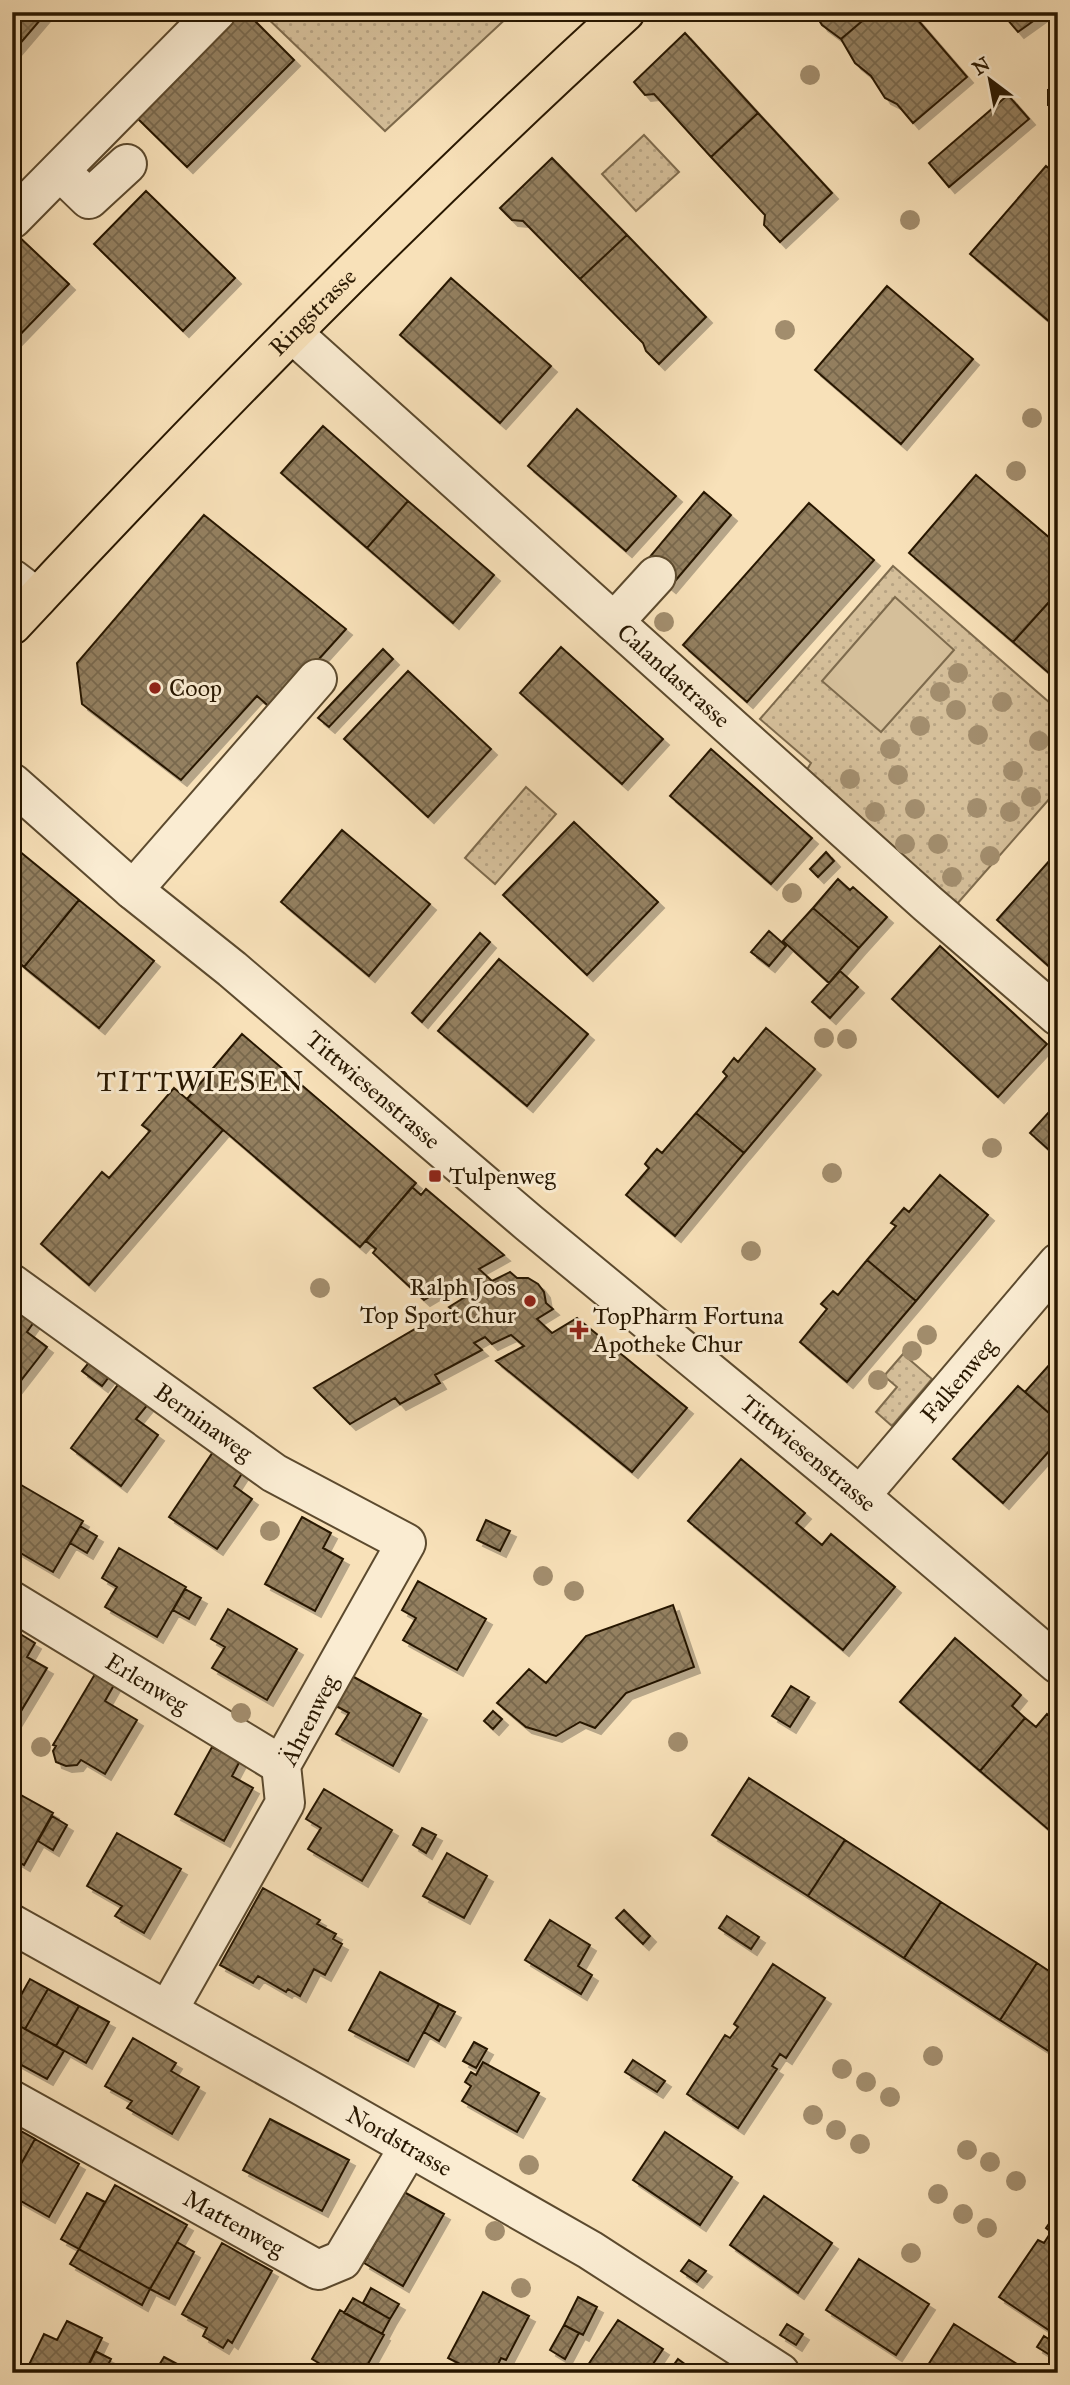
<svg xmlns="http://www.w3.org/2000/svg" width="1070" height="2385" viewBox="0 0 1070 2385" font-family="'IM FELL Great Primer',serif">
<defs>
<pattern id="grass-dots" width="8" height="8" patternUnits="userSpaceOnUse" patternTransform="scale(1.75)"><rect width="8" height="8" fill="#d5bf9a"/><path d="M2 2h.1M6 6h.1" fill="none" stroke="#b7a383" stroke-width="1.8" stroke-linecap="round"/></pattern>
<pattern id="building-cross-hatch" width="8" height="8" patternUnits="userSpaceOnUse" patternTransform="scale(1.75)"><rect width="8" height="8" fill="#948060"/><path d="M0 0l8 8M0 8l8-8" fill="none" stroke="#79684d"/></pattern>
<filter id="shadow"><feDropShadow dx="6" dy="6" stdDeviation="0" flood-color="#0004"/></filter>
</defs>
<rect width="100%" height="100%" fill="#f8e1b9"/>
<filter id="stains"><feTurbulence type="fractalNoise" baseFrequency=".00286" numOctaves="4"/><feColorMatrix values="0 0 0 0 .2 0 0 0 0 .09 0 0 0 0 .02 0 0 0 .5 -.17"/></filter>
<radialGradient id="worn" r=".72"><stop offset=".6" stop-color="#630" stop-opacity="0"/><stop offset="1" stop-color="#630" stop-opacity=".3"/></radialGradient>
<path fill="url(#grass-dots)" stroke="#7e6b4d" stroke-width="2" d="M261,12H513L385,131Z
M644,135L679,172L636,211L602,174Z
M893,566L1058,710V789L957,904L806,771L811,763L760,719Z
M526,787L556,814L495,884L465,858Z
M903,1354L932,1379L892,1426L876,1412L897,1387L884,1376Z"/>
<path fill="#d5bf9a" stroke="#7e6b4d" stroke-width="2" d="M895,597L954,650L881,732L822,681Z"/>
<path fill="url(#building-cross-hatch)" stroke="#281700" stroke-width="2" filter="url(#shadow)" d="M12,12H47L12,53Z
M232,12H246L294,60L187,167L132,113Z
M814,12H873L841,39L822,25Z
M873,12H911L967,77L913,123L897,104L885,98L871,76L855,63L841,39Z
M1001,12H1046L1018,32Z
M685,33L758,113L711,157L654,94L645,95L634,82Z
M1058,89V104L1048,105V90Z
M1008,95L1029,119L949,187L929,163Z
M758,113L832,193L780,242L764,225L765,215L711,157Z
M552,158L627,235L580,279L523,221L512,220L500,208Z
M1046,166L1058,176V329L970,254Z
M146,191L235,278L183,331L94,244Z
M15,233L69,284L12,343V236Z
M627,235L706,317L659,364L646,351L643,343L580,279Z
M451,278L551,366L500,423L400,335Z
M887,286L973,359L901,444L815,370Z
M577,409L676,496L626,551L528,466Z
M323,426L408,501L367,548L281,473Z
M976,475L1058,545V592L1013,642L909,553Z
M704,492L731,515L670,587L643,565Z
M408,501L494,575L453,623L367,548Z
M809,503L874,560L747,702L683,645Z
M204,515L346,629L273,710L257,696L181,780L82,704L77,663Z
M1058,592V681L1013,642Z
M561,647L663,739L622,784L520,693Z
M383,649L393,659L329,727L318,718Z
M408,671L491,749L428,817L344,739Z
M711,749L812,838L771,884L670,796Z
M574,822L658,902L587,975L503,895Z
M342,830L430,904L369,976L281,902Z
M13,846L79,900L24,967L12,956Z
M1058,851V966L1054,971L997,920Z
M826,852L834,861L818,877L810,869Z
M838,879L850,890L853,887L887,917L859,948L813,908Z
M79,900L154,961L99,1028L24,967Z
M813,908L859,948L829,983L783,941Z
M769,931L786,946L769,966L751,952Z
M480,933L490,942L422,1022L412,1013Z
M940,946L1047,1044L998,1097L892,999Z
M499,959L588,1034L527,1106L438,1031Z
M840,971L858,987L830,1018L812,1002Z
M766,1028L815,1069L744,1153L696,1113L727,1076L723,1072L734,1058L738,1062Z
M242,1034L416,1183L360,1247L187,1099Z
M174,1088L223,1130L89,1285L41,1244L102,1172L109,1178L150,1131L142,1125Z
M1058,1102V1158L1030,1133Z
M696,1113L744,1153L675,1236L626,1195L649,1168L645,1164L651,1156L657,1149L662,1153Z
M940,1175L988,1215L916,1301L867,1260L896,1226L891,1223L904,1208L909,1212Z
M412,1187L421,1195L426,1189L504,1255L479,1269L492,1281L510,1272L517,1278H528L538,1284L544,1292L546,1303L553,1309L537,1319L552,1333L577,1318L687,1408L632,1472L496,1361L524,1346L511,1335L492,1344L485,1337L474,1343L482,1350L435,1375L440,1383L400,1404L395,1398L350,1424L314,1388L439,1315L442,1317L454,1311L449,1307L465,1297L451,1284L424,1300L373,1253L376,1249L366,1241Z
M867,1260L916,1301L847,1382L800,1342L827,1309L821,1304L833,1291L838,1295Z
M12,1306L34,1322L27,1332L47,1347L12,1392Z
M96,1354L115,1369L102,1386L82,1371Z
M1058,1355V1421L1025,1392Z
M120,1382L149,1403L136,1419L158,1435L121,1486L71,1448Z
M1018,1386L1058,1421V1441L1003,1503L953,1459Z
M213,1452L243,1472L234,1486L252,1499L217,1549L169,1517Z
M741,1459L805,1513L796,1523L822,1545L831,1534L895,1587L843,1650L688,1521Z
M16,1482L83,1521L53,1572L12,1548V1489Z
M302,1517L331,1533L323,1548L343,1559L315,1611L265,1584Z
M486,1520L510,1531L500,1551L477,1540Z
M80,1526L97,1536L87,1553L70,1543Z
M119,1548L186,1587L157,1637L105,1607L117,1587L102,1578Z
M418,1581L486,1619L457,1670L403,1640L416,1618L402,1610Z
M185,1589L201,1598L189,1619L173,1610Z
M673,1605L694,1667L626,1693L595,1728L580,1722L556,1736L526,1727L497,1703L529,1669L546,1683L586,1636Z
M228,1609L297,1649L267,1700L212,1668L225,1647L211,1639Z
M12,1629L35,1643L27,1657L47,1668L15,1721L12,1719Z
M955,1638L1021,1695L1012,1706L1025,1718L980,1771L900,1702Z
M95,1674L114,1685L105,1701L137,1720L105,1774L81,1760L77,1765L66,1766L56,1762L53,1751L56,1746L53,1745Z
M352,1676L421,1714L393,1766L336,1734L349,1713L336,1706Z
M791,1686L809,1697L790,1727L772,1716Z
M493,1711L502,1719L493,1729L484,1721Z
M1047,1714L1058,1724V1834L1056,1836L980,1771L1025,1718L1036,1727Z
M212,1747L240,1761L232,1776L253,1788L224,1841L175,1814Z
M749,1778L845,1840L808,1896L712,1835Z
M324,1789L392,1830L362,1881L308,1849L321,1828L306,1819Z
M12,1790L53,1813L24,1865L12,1858Z
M52,1816L67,1825L53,1850L38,1841Z
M422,1828L436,1835L426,1853L413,1845Z
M117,1833L181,1869L144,1933L115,1916L122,1906L87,1886Z
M845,1840L941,1902L904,1958L808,1896Z
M447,1853L487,1876L464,1918L423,1896Z
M263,1888L320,1920L317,1924L336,1934L333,1939L342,1944L325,1975L314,1969L300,1996L288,1989L286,1992L258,1976L253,1983L220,1965Z
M941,1902L1037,1963L1000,2020L904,1958Z
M624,1910L650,1936L643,1944L616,1918Z
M727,1916L759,1937L751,1949L719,1928Z
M550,1920L590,1945L578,1966L592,1975L581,1994L525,1960Z
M1037,1963L1058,1977V2057L1000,2020Z
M773,1964L825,1998L786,2058L780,2054L772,2066L777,2069L738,2128L687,2094L725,2035L730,2038L738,2027L734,2024Z
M380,1972L439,2004L408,2061L349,2030Z
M30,1979L48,1989L25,2029L12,2022V2011Z
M48,1989L79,2006L56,2046L25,2029Z
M439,2004L455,2012L439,2041L424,2032Z
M79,2006L109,2022L86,2063L56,2046Z
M18,2025L64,2051L47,2079L12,2060V2036Z
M133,2038L176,2063L171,2071L199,2087L172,2134L127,2108L132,2101L105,2086Z
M474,2042L487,2049L476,2068L463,2061Z
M633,2060L665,2081L657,2092L625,2072Z
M483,2062L539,2093L517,2132L462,2101L471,2086L465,2082L471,2072L476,2075Z
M270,2119L349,2160L322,2211L243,2170Z
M12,2126L35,2139L12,2180Z
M665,2132L732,2177L700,2225L633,2180Z
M35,2139L79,2164L49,2217L12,2196V2180Z
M115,2185L187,2225L150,2289L79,2249Z
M404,2192L444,2214L403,2286L364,2263Z
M87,2193L105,2202L79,2249L61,2239Z
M764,2196L832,2243L798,2293L730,2245Z
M1058,2211V2320L1050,2331L999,2297L1038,2240L1044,2243L1051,2232L1046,2228Z
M177,2242L194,2252L169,2299L150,2289Z
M222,2243L272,2271L232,2343L228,2340L223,2348L203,2336L207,2328L182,2314Z
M79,2249L150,2289L142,2305L70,2264Z
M859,2259L929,2304L896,2355L826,2310Z
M689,2260L706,2271L697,2282L681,2271Z
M371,2288L399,2304L390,2319L363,2303Z
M483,2292L529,2316L506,2360L501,2358L494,2373H466L468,2368L448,2358Z
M578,2297L597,2307L583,2335L564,2325Z
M353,2298L390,2319L382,2334L344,2313Z
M340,2310L384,2335L363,2373H335L312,2359Z
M618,2320L663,2349L647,2373H593L586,2368Z
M67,2321L102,2338L85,2373H25L44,2334L57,2340Z
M787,2324L803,2334L796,2345L780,2335Z
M954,2324L1025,2369L1022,2373H923Z
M564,2325L579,2333L565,2359L550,2350Z
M1044,2336L1058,2345V2360L1037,2347Z
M95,2351L111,2359L104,2373H92L86,2370Z
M164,2357L179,2365L175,2373H168L158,2367Z
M678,2359L697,2373H668Z"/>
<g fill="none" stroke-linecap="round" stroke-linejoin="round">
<defs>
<g id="minor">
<path d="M60,171L89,199L127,164"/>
<path d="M12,219L216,12"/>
<path id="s1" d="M292,333L928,904L1058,1016"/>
<path d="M12,579L37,598"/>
<path d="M614,622L656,576"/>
<path id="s2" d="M12,783L133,890L232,969L529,1223L860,1496L1058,1664"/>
<path d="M133,890L317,679"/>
<path id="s3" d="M12,1284L274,1473L406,1543L281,1765L285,1803L168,2010"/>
<path id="s4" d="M860,1496L1058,1263"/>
<path id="s5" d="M12,1601L281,1765"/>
<path id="s6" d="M12,1924L304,2087L590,2250L780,2373"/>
<path id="s7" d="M12,2100L318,2270L342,2260L409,2147"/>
</g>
<g id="major">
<path id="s8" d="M12,625C209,413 412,207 625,12"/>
</g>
</defs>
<use href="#minor" stroke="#5c4a2e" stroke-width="42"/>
<use href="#major" stroke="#281700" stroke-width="42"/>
<use href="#minor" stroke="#faecd2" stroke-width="38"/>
<use href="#major" stroke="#f8e1b9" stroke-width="38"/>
</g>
<g fill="#a28d6d">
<circle cx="810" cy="75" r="10"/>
<circle cx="910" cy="220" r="10"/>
<circle cx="785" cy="330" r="10"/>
<circle cx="1032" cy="418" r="10"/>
<circle cx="1016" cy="471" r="10"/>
<circle cx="664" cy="622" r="10"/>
<circle cx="958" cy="673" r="10"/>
<circle cx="940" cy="692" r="10"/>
<circle cx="1002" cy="702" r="10"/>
<circle cx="956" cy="710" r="10"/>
<circle cx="920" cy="726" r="10"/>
<circle cx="978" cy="735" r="10"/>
<circle cx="1039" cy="741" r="10"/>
<circle cx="890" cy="749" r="10"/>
<circle cx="1013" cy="771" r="10"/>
<circle cx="898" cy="775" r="10"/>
<circle cx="850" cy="779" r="10"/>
<circle cx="1031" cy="797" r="10"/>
<circle cx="977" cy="808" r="10"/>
<circle cx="915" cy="809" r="10"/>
<circle cx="875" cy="812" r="10"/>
<circle cx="1010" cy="812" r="10"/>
<circle cx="905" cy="844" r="10"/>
<circle cx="938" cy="844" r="10"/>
<circle cx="990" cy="856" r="10"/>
<circle cx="952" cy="877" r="10"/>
<circle cx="792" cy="893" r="10"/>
<circle cx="824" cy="1038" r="10"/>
<circle cx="847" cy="1039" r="10"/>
<circle cx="992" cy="1148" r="10"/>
<circle cx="832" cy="1173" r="10"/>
<circle cx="751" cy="1251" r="10"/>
<circle cx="320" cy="1288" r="10"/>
<circle cx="927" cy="1335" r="10"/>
<circle cx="912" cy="1351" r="10"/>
<circle cx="878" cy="1380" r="10"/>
<circle cx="270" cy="1531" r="10"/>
<circle cx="543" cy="1576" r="10"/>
<circle cx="574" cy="1591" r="10"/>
<circle cx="241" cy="1713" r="10"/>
<circle cx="678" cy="1742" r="10"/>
<circle cx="41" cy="1747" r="10"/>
<circle cx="933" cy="2056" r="10"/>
<circle cx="842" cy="2069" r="10"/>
<circle cx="866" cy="2082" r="10"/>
<circle cx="890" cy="2097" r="10"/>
<circle cx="813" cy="2115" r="10"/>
<circle cx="836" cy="2130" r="10"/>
<circle cx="860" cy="2144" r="10"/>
<circle cx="967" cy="2150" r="10"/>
<circle cx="990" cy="2162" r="10"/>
<circle cx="529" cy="2165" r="10"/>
<circle cx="1016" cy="2181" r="10"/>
<circle cx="938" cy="2194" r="10"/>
<circle cx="963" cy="2214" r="10"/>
<circle cx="987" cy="2228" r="10"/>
<circle cx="495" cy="2231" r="10"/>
<circle cx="911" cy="2253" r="10"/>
<circle cx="521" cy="2288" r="10"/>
</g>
<g fill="#8f2418" stroke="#faecd2" stroke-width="2.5">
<circle cx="155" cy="688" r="7"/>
<rect x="428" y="1169" width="14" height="14" rx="3.5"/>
<circle cx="530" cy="1301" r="7"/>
<path d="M575.5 1319.5h7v7h7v7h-7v7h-7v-7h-7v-7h7z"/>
</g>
<g text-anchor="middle" stroke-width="6" stroke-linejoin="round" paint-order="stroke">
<g font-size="24" fill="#281700" stroke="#faecd2">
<text dy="8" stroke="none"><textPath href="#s8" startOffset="434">Ringstrasse</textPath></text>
<text dy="8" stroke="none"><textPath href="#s1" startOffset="513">Calandastrasse</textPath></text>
<text dy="8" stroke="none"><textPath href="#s2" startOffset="474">Tittwiesenstrasse</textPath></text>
<text dy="8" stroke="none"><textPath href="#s4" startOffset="152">Falkenweg</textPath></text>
<text dy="8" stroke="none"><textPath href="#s3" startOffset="236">Berninaweg</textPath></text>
<text dy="8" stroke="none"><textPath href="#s2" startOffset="1041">Tittwiesenstrasse</textPath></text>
<text dy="8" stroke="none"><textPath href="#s5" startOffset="158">Erlenweg</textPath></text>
<text transform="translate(309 1720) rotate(-63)" y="8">Ährenweg</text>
<text dy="8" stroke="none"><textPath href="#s6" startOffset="444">Nordstrasse</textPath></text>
<text dy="8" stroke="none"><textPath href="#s7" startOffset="254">Mattenweg</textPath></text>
</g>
<g font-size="24" fill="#281700" stroke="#faecd2" text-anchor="start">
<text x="169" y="696">Coop</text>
<text x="449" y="1184">Tulpenweg</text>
<text x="516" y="1295" text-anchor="end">Ralph Joos<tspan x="516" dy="28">Top Sport Chur</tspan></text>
<text x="593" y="1324">TopPharm Fortuna<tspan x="593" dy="28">Apotheke Chur</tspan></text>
</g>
<g font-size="28" letter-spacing="2" fill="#281700" stroke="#faecd2">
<text x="201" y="1091">TITTWIESEN</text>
</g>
</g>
<rect width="1070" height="2385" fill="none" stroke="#f8e1b9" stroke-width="42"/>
<rect x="14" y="14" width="1042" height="2357" fill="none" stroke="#281700" stroke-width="3.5"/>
<rect x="21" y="21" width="1028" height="2343" fill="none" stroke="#281700" stroke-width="2"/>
<g transform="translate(990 80) rotate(328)" stroke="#faecd2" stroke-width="5" paint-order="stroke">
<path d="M0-5L12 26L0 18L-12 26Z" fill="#281700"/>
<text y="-10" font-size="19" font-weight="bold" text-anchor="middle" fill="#281700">N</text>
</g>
<rect width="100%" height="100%" filter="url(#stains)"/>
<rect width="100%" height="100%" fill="url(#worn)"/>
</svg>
